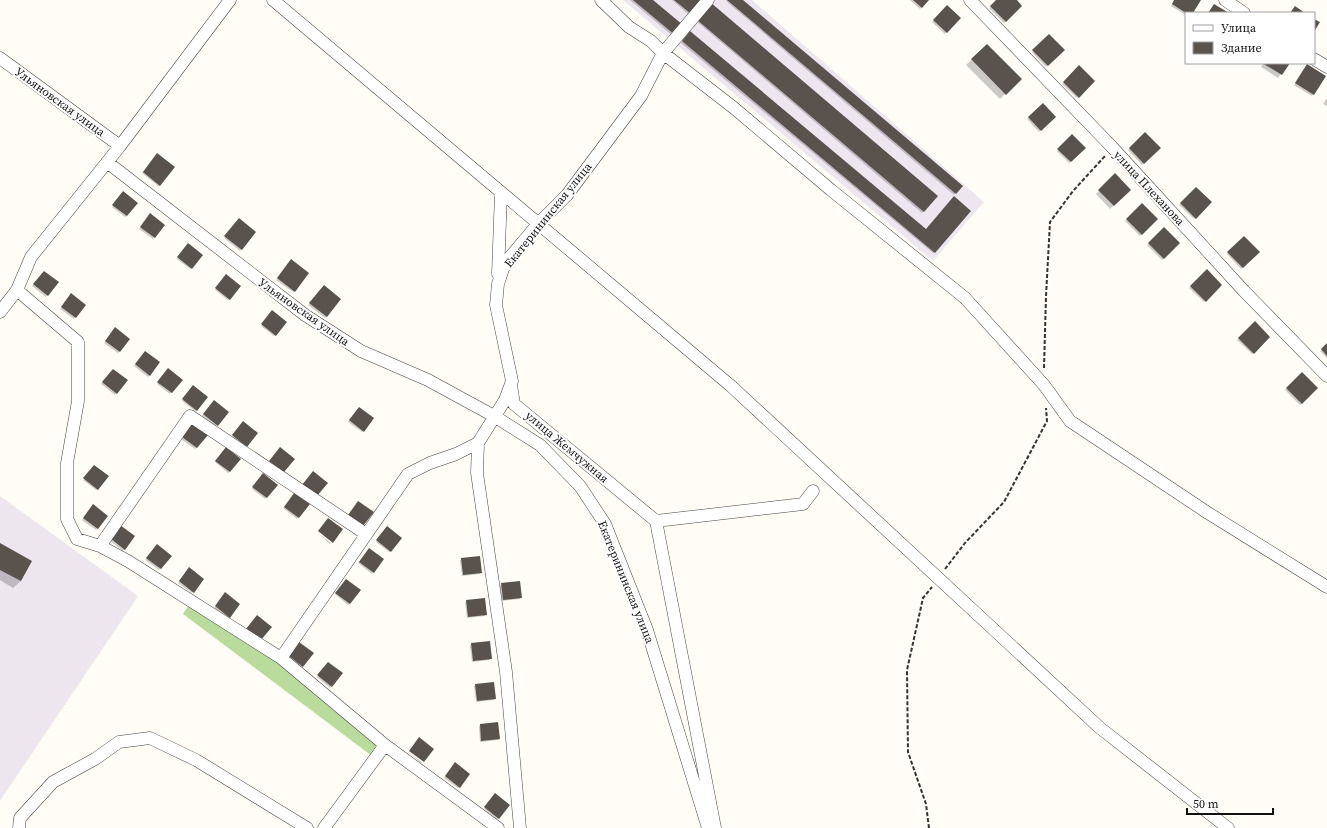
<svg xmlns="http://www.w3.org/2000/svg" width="1327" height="828" viewBox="0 0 1327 828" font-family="'Source Serif 4',serif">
<rect width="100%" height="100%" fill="#fffdf5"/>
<path fill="#eee6ef" d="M623,0H752L984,202L933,261Z
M0,496L138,596L0,801Z"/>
<path fill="#b9dc9c" d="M189,605L281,658L379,745L372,756L183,614Z"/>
<path fill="#0003" d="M630,0H652L682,25L673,36Z
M672,0H700L688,14Z
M727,0H742L961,186L954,195L726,1Z
M910,0H928L920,9Z
M998,0H1015L1021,6L1004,23L989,8Z
M1175,0H1200L1192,13H1186V15L1171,6Z
M710,3L937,196L922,213L695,20Z
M947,6L960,18L945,34L932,22Z
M690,33L926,230L969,211L933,253L681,43Z
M1049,35L1063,50L1046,67L1032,52Z
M987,45L1020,79L1000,99L966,65Z
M1263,63H1289L1278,78L1261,67Z
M1306,66L1325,76L1312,96L1294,85Z
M1079,67L1094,81L1077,98L1062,84Z
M1327,98V106L1323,104Z
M1043,104L1055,116L1039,132L1027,119Z
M1145,133L1159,148L1142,165L1128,150Z
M1072,136L1084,148L1069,163L1057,151Z
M156,156L160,185L158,186L142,173Z
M1115,175L1129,190L1110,209L1096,194Z
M1196,188L1211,202L1194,219L1179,205Z
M122,194L127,216L125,217L112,207Z
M1142,204L1157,219L1140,236L1125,221Z
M149,216L164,225L153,239L139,229Z
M239,220L255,232L240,251L224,238Z
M1164,228L1179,243L1162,260L1147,245Z
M1244,237L1258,252L1241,269L1227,254Z
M186,246L191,268L190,269L177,259Z
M291,261L294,291L293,292L276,280Z
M1207,271L1221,285L1204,302L1189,288Z
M42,273L47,295L46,297L32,286Z
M225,277L230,299L228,300L215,290Z
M324,286L340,299L325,318L308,305Z
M70,296L85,305L74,319L60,309Z
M271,313L276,335L274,336L261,326Z
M1255,323L1269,337L1252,354L1237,340Z
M114,330L129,339L118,353L104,343Z
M1327,345V358L1320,351Z
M144,353L159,362L148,377L134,366Z
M111,371L116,393L115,395L101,384Z
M166,371L181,380L170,394L157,384Z
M1302,373L1317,388L1300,405L1285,390Z
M192,388L197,410L195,411L182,401Z
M212,403L217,425L216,426L202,416Z
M358,409L363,431L362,432L348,422Z
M242,424L247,446L245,447L232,437Z
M191,426L206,435L195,449L181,439Z
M225,450L230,472L228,473L215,462Z
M93,467L98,489L96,490L83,480Z
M262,476L277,485L265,499L252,489Z
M293,496L308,505L297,519L283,508Z
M92,507L107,516L96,530L82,520Z
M119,527L134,536L123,551L109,540Z
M386,529L391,551L389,552L376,542Z
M317,532L331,543L330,544Z
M0,544L21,581L13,588L0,580Z
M155,547L170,556L159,570L145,560Z
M368,550L373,572L372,574L358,563Z
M462,559L481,573L480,574L462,576L460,560Z
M188,570L193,592L192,593L178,583Z
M345,582L350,604L348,605L335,594Z
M501,584L521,597L520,599L502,601L500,586Z
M224,595L229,617L228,618L214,608Z
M467,601L486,615L485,616L467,618L465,602Z
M297,644L302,666L301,668L288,657Z
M471,644L491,658L489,660L472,662L470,646Z
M327,664L332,686L330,688L317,677Z
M476,685L495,698L494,700L476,702L474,686Z
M498,723L499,739L498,740L480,742L479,726L480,725Z
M408,752L422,762L421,763Z
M454,765L459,787L458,788L444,778Z
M494,796L499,818L497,819L484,809Z"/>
<path fill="#5a524d" d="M633,0H653L683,25L675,35Z
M674,0H701L690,13Z
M727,0H743L963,186L956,194Z
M913,0H929L922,8Z
M996,0H1017L1022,6L1006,22L990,6Z
M1174,0H1201L1193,13H1186L1172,4Z
M710,2L938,196L924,212L696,19Z
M1214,4L1229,13H1208Z
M947,5L961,18L947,33L933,20Z
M1295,6L1305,13H1290Z
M1314,19L1320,22L1314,32Z
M690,31L926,229L954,196L971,211L935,253L682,41Z
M1049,34L1065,50L1048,66L1032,50Z
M987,44L1022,79L1006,95L971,59Z
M1262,63H1290L1282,75Z
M1307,64L1326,76L1314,95L1295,83Z
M1079,65L1095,81L1079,98L1063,82Z
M1043,103L1056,117L1041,131L1028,117Z
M1145,132L1161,148L1144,164L1129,148Z
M1072,134L1086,148L1071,162L1057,149Z
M157,153L175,167L160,186L143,172Z
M1115,173L1131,190L1114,206L1098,190Z
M1196,187L1212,202L1196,219L1180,203Z
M123,191L138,203L127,216L112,205Z
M1142,203L1158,219L1142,235L1126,219Z
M150,213L165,225L155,238L140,227Z
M239,218L256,232L242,250L224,236Z
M1164,227L1180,243L1164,259L1148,243Z
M1244,236L1260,252L1243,268L1227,252Z
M188,243L203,255L192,269L177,257Z
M291,259L309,273L295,292L277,278Z
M1207,269L1222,285L1206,302L1190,286Z
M44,271L59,282L48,296L33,284Z
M226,274L241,286L230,300L215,288Z
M324,285L341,299L327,317L309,303Z
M71,293L86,305L76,318L61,307Z
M272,310L287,322L276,336L261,324Z
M1255,321L1270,337L1254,354L1238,338Z
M115,327L130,339L120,352L105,341Z
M1327,343V356L1321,349Z
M145,351L160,362L150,376L135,364Z
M168,368L183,380L172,393L157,382Z
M113,369L128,380L117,394L102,382Z
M1302,372L1318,388L1302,404L1286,388Z
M193,385L208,397L197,411L182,399Z
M214,400L229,412L218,426L203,414Z
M359,407L374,418L364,432L349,420Z
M243,421L258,433L247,447L232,435Z
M193,423L208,435L197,448L182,437Z
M226,447L241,459L230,472L215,461Z
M280,447L295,459L284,472L269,461Z
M94,465L109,476L98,490L83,478Z
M313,471L328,483L317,496L302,485Z
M263,473L278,485L267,498L252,487Z
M294,493L310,504L299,518L284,507Z
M358,501L374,512L363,526L348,515Z
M93,504L108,516L98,529L83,518Z
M328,518L343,529L333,543L318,531Z
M120,525L135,536L125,550L110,538Z
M387,526L402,538L391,552L376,540Z
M0,543L32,561L21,581L0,570Z
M157,544L172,556L161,569L146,558Z
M369,548L384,559L374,573L359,562Z
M480,556L482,573L463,575L461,558Z
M189,567L204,579L194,593L179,581Z
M346,579L361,590L350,604L335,593Z
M520,581L522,598L503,600L501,583Z
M225,592L240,604L230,618L215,606Z
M485,598L487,615L468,617L466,600Z
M257,615L272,627L261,640L246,629Z
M490,641L492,659L473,661L471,643Z
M299,642L314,653L303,667L288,655Z
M328,662L343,673L332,687L317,675Z
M494,682L496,699L477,701L475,684Z
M498,722L500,739L481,741L480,724Z
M419,737L434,749L424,762L409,751Z
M455,762L470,774L460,788L445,776Z
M495,793L510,805L499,819L484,807Z"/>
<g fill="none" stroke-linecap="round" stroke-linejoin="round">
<defs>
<path id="minor" d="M273,0L731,386L1100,728L1228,828
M601,0L629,27L651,41L663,53L734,108L831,190L965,298L1044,385L1070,421L1208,513L1327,587
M970,0L1112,147L1244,291L1327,376
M1225,0L1244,13
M0,58L120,146
M1314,59L1327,67
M107,162L305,315L361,351L428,380L494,416L540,445L580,486L605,524L647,630L708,828
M498,274L501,193
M17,290L78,342V401L67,463V519L77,539L100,546L128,561L281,658
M0,312L17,290L31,257L120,146L230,0
M511,385L514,404L656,521L803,504L813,491
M478,443L477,473L506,672L520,828
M656,521L715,828
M100,546L190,416L366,534
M385,745L498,828
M19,828L20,818L53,782L95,759L119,742L150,738L196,760L307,828
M324,828L385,745L281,658L408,474L430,463L456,454L478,443L505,400L512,381L496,305L498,284L505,263L538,224L567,195L641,96L663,53L708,0"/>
</defs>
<use href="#minor" stroke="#444" stroke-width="13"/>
<path stroke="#333" stroke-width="2" stroke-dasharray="4 2" stroke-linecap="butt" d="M1044,368L1046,296L1050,222L1073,191L1105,156
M945,569L965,543L1004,502L1047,421L1046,408
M929,828L926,804L908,752L907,670L923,598L932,587"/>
<use href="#minor" stroke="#fff" stroke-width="12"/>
</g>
<g text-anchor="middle" stroke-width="4" stroke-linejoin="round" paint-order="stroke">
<g font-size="12" fill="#111" stroke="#fff">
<text transform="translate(60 102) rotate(36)" y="4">Ульяновская улица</text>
<text transform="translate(1149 188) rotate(47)" y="4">улица Плеханова</text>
<text transform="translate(548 215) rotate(-51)" y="4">Екатерининская улица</text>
<text transform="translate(304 312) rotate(35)" y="4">Ульяновская улица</text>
<text transform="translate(567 447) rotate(40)" y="4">улица Жемчужная</text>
<text transform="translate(626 582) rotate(68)" y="4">Екатерининская улица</text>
</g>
</g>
<rect x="1185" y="12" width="130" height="52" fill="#ffffff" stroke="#a0a0a0"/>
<rect x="1193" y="25" width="20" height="6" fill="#ffffff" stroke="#a0a0a0"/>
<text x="1221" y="32" font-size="12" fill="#111111">Улица</text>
<rect x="1193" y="42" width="20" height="12" fill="#5a524d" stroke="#a0a0a0"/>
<text x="1221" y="52" font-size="12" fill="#111111">Здание</text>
<path d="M1187 808v6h86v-6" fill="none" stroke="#111111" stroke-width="2"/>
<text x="1193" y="808" font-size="12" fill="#111111" stroke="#ffffff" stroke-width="3" paint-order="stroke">50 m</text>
</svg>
